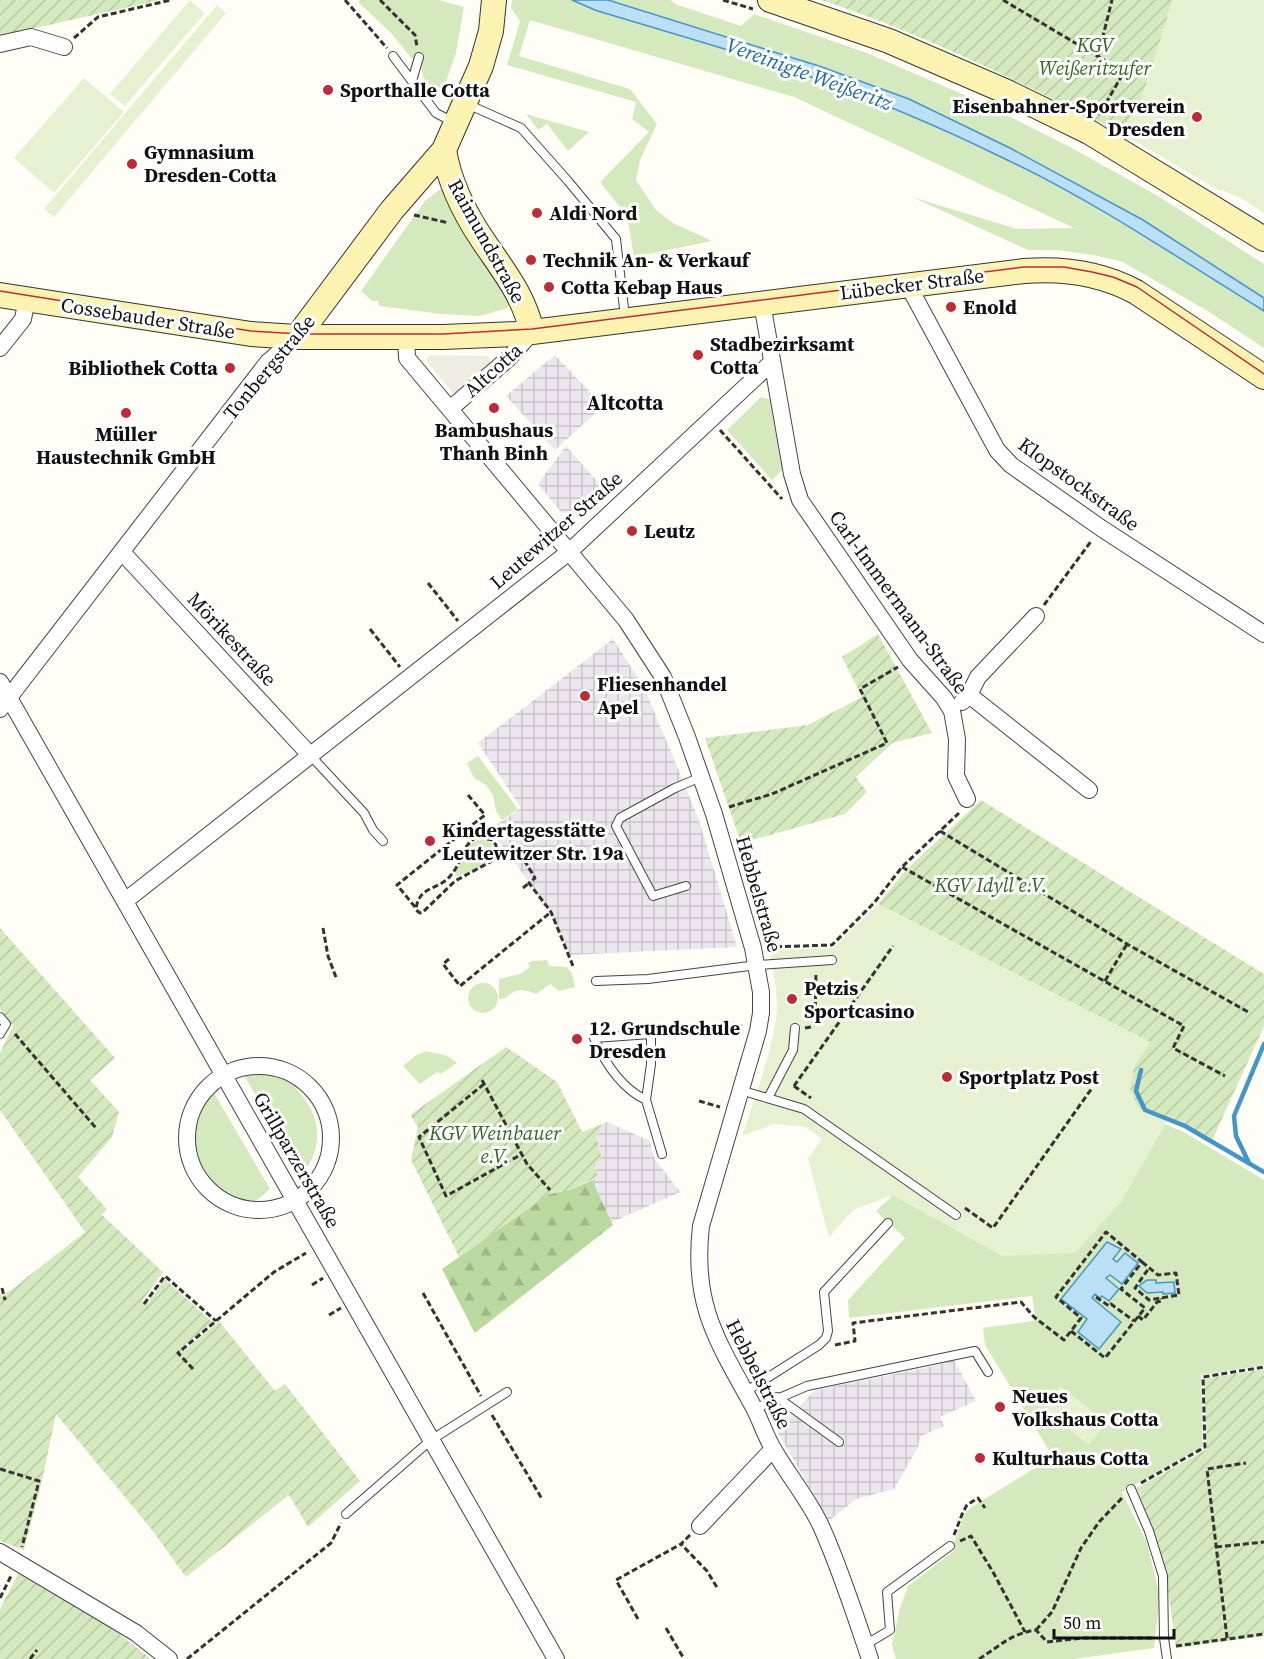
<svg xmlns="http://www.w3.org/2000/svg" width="1264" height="1659" viewBox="0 0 1264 1659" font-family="'Source Serif 4',serif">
<defs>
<pattern id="industrial-grid" width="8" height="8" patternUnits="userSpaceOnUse" patternTransform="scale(1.5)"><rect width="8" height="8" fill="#ede6ee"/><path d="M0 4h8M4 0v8" fill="none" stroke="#cac4cb"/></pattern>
<pattern id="forest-firs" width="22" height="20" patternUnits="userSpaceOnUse" patternTransform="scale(1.5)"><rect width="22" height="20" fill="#b9d99e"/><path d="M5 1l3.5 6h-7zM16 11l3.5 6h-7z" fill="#9eb987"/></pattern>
<pattern id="garden-furrows" width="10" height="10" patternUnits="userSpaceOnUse" patternTransform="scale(1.5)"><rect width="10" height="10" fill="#d5e9be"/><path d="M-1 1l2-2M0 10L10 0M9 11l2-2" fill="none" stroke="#b6c7a2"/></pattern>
</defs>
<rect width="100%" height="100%" fill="#fffdf5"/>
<path fill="url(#industrial-grid)" d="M555,355L603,406L555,450L506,396Z
M566,446L604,489L575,514L561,512L538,484Z
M613,639L644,687L699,820L737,947L570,955L551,912L490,829L521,808L478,743Z
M607,1122L650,1141L654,1158L680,1192L612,1222L592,1180L598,1176L593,1164L600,1146L596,1136L603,1124Z
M954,1360L976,1401L940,1417L944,1426L921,1436L917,1449L894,1489L856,1499L829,1521L777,1431L815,1390L929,1367Z"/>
<path fill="#d5e9be" d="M360,0H439L464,7L456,53L441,96L435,97C426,86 420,75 422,61L417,55L412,59L392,34L358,2Z
M512,0H572L595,10L800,73L915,118L1003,158L1075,196L1170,252L1264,311V348L1206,310L1123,262L1093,255L1057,250H1028L912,197L1017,229L1074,228L794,97L530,20L519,56L630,89L657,124L640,160L636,180L656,210L673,223L712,241L634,257L627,216L600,182L649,132L632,119L636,102L507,65L520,21L511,8Z
M608,0H671L675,4L741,26L754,14L867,53L985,104L1070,147L1158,196L1264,264V298L1143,220L1010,148L909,99L819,66Z
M526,114L589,132L568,151L547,124L538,130Z
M443,187L507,299L509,304L508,308L480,316L441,314L379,306L378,301H372L361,291L425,201Z
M761,397L773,400L783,469L772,480L727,430Z
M478,756L518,809L502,820L496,811L493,795L486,785L474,778L467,763Z
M482,839C487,840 491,842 493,847C499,862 469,873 458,876L455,874C459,861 467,841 482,839Z
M547,960L549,966L567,967L572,973L575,987L559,991L550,984L536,994C525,989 514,988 506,998L499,999V979L520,974L530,967L528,963L532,961Z
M468 998a15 15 0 1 1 30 0a15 15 0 1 1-30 0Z
M426,1051L448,1056L457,1063L441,1074L437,1072L420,1084L403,1066L415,1056Z
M260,1072C269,1074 279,1075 287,1080C293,1084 299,1091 303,1097C322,1121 322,1150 302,1174L245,1077V1074Z
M213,1091L270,1189C264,1194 259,1200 251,1202C240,1205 230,1199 222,1192C190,1168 183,1120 213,1091Z
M1165,1124L1184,1132L1264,1180V1365L1201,1375L1203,1446L1122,1492L1147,1543L1160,1596L1154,1648L1074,1659H896L892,1645L900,1608L908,1586L954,1551L952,1548L965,1513L970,1508L1053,1457L985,1345L983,1328L1033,1321L1035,1314L1032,1296L849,1318L848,1300L905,1238L876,1211L893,1195L1003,1256L1120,1203Z"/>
<path fill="url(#forest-firs)" d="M592,1180L613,1225L475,1333L442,1269L549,1194L573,1189Z"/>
<path fill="url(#garden-furrows)" d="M0,0H160L0,36Z
M821,0H1173L1141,101L1121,133C1023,84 925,34 821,0Z
M878,634L932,733L892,743L856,777L867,792L845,814L741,843L705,738L808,725L862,697L842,657Z
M981,800L1264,974V1026L1211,1143L1182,1126L1138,1108L1130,1089L1134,1066L1150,1042L878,904L906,870Z
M0,928L115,1058L90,1080L119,1112L112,1137L78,1177L107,1209L102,1215L163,1272L142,1301L146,1305L165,1279L212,1322L181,1348L184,1351L219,1321L275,1391L285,1384L360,1481L308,1527L289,1495L186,1577L149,1526L56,1414L42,1481L24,1550L0,1541V1293L2,1296L11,1290L85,1232L0,1110V1053L13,1026L0,1009Z
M506,1047L557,1082L582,1132L603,1124L596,1137L600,1147L598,1148L603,1159L593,1164L598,1176L573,1189L549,1194L459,1257L411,1160L418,1127L410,1115Z
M1264,1369V1636L1176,1648L1166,1575L1154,1533L1137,1488L1207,1449L1204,1379Z
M19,1572L113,1629L151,1659H0V1609Z"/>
<path fill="#e5f1d0" d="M190,0L205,13L125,106L110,94Z
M1173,0H1264V213L1241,198L1222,190L1220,191L1121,133L1141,101Z
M217,5L226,13L54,217L44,209Z
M84,78L124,112L54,193L14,158Z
M878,904L1150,1042L1134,1066L1130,1089L1138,1108L1167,1120L1120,1203L1075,1253L1003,1256L893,1195L853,1210L829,1237L808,1159L822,1139L806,1127L774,1124L742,1136C755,1099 769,1059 776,1020C779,997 774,973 769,951L833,948Z
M1060,1386L1106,1422L1089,1445L1043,1409Z"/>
<path fill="#f0ece2" d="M431,355L488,356L492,366L457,393L452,392L428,363L426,359Z"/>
<path fill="#bbdff5" stroke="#4495c9" stroke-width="1.5" d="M572,0H608L819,66L909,99L1010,148L1143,220L1264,298V311C1178,258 1093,200 1001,157C936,125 868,97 800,73C732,50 663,31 595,10Z
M1107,1242L1121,1249L1113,1259L1117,1262L1125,1253L1138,1263L1122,1284L1110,1275L1106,1278L1119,1289L1109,1301L1102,1296L1100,1298L1095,1294L1092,1298L1121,1322L1099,1349L1078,1332L1087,1319L1061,1299Z
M1147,1280H1156V1283L1174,1282L1175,1293L1163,1294V1292L1147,1293L1139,1286Z"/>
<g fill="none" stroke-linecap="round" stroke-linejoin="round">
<path stroke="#4495c9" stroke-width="4.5" d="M1141,1070L1136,1091L1145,1110L1185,1126L1264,1172
M1249,1163L1236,1136L1234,1116L1264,1044"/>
<defs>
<path id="service" d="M393,56L436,113L453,122
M412,81L419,57
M467,104L521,128L568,181L616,239L625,317
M310,755L364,813L373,830L383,841
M686,886L653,896L616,826L620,818L675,788L701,777
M596,981L648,979L757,965L832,960
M0,1017L6,1024L0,1034
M740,1090L804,1109L956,1215
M768,1098L793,1050L795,1028
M646,1100L651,1064V1034L594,1038C605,1063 621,1088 646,1100L662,1154
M745,1392L819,1345L826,1338L828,1331L824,1292L888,1223
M777,1397L839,1442
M754,1409L807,1386L975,1351L988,1372
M1131,1489L1149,1531L1163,1576L1164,1638L1167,1659
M346,1514L431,1440L507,1392
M865,1645L890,1630L887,1592L950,1546"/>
<path id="minor" d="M0,44L31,37L64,47
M908,285L997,450L1011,465L1101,528L1264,634
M762,303L792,474L800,500L910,660L944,698L952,711L957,739L956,776L967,799
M406,336L407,358L626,620L663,677L687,737L714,814L753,948L761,992V1013L758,1031L701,1226C692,1305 717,1340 753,1406C761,1421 766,1438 775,1452C789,1476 809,1500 821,1526C840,1568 855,1615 870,1659
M0,348L23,319L27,299
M450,409L510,357L532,332
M122,552L310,755
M0,682L556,1659
M969,695L1089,790
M962,702L969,695L978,677L1036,616
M0,709L268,362L297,337
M125,901L569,552L772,362
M187 1138a72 72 0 1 1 144 0a72 72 0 1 1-144 0Z
M700,1526L773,1449
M0,1552L136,1633L169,1659"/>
<path id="secondary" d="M770,0L889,41L1007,92L1089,132L1264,239
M444,150C449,181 464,212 482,239C502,269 524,295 532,332
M0,295L251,334L297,337H443L516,334L1024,271C1064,268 1101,273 1136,292L1264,377
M297,337L392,210L444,150L481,66L491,31L494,0"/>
</defs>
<use href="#service" stroke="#444" stroke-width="10"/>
<use href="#minor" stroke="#444" stroke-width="18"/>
<use href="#secondary" stroke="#333" stroke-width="26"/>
<path stroke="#333" stroke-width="3" stroke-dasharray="6 3" stroke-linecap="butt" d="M345,0L387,48
M380,0L415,35L417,47
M723,0L753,9
M1003,0L1124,72L1099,115
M74,38L98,17L171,0
M1098,56L1112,0
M414,215L449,223
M720,430L782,499
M428,583L458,621
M1044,605L1092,540
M370,629L400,667
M468,795L485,815L468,828
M729,807L772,794L887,743L860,689L898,667
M940,831L1127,944L1250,1013
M478,837L492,840L496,845V853L492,861L455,881L423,912L420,913L416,910C418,885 439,891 451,875C462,863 462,843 478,837Z
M515,845L535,878L529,883L551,912L573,966
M902,867L1184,1026L1173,1048L1225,1076
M523,888L529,883
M415,907L397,885L468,828L476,837
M323,928L328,956L337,980
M767,947L832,945L874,903L902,867L959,813
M449,959L443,964L460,986L551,912
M1105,981L1127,944
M724,1021L742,1026
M805,1028L811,1027L815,1024L816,972
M15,1034L96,1128
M482,1080L527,1164L550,1190
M484,1084L419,1137L446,1196L522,1154
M794,1086L893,946
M794,1086L811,1098
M699,1101L720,1107
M965,1208L993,1228L1092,1088
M1142,1262L1158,1275L1176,1273L1179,1295L1149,1300L1135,1288L1149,1268
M312,1285L323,1278
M2,1288L5,1300
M423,1293L481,1396
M1096,1297L1109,1306L1111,1304L1134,1321
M144,1304L165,1276L216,1321
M329,1315L341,1308
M1138,1316L1143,1320L1157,1302L1162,1301V1298
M835,1345L855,1341L853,1323L1021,1302L1034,1317L1064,1340L1081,1318L1056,1297L1106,1232L1142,1262L1121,1289L1145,1308L1105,1358L1071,1331
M193,1369L178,1353L274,1272L306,1253
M492,1415L542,1499
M0,1469L39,1481L22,1547
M1141,1483L1205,1447L1203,1377L1264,1367
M690,1535L681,1544L707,1571L718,1589
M954,1535L963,1512L967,1505L978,1498L985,1508
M960,1541L971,1536L993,1572L1025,1632
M1216,1547L1264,1542
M0,1598L11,1576
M638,1619L616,1580L681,1544
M666,1628L684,1659
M1036,1630L1052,1612L1081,1548L1099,1522L1122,1498
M1227,1638L1207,1469L1246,1463
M1176,1646L1264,1634
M30,1659L37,1650
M187,1659L331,1543L341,1523
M979,1659C1000,1646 1010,1634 1036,1630L1047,1642L1082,1638H1152"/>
<use href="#service" stroke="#fff" stroke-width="8"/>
<use href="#minor" stroke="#fff" stroke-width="16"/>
<use href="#secondary" stroke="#fcf3b2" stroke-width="24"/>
<path stroke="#bd2c34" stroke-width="1.5" d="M0,291L251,331L300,334H443L532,329L1024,267H1064L1092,272L1113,277L1137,287L1264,374"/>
</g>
<g fill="#bd2c34" stroke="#fff" stroke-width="2">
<circle cx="328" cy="90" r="6"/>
<circle cx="1197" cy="117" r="6"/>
<circle cx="132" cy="164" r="6"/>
<circle cx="537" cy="213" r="6"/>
<circle cx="531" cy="260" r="6"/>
<circle cx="549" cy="287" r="6"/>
<circle cx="951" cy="307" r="6"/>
<circle cx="698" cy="355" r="6"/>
<circle cx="230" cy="368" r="6"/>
<circle cx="494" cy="408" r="6"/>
<circle cx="126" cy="413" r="6"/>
<circle cx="632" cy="531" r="6"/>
<circle cx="585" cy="696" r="6"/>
<circle cx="430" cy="841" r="6"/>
<circle cx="792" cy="999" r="6"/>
<circle cx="577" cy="1039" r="6"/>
<circle cx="947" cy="1077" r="6"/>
<circle cx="1000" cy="1407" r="6"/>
<circle cx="980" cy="1458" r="6"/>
</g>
<g text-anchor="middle" stroke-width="6" stroke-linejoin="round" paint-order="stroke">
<g font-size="20" font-style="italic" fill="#316822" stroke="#fff">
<text x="1095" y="52">KGV<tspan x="1095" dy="23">Weißeritzufer</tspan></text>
<text x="991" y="892">KGV Idyll e.V.</text>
<text x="495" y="1140">KGV Weinbauer<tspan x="495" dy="23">e.V.</tspan></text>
</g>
<g font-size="20" font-weight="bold" fill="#111" stroke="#fff" text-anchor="start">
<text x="340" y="97">Sporthalle Cotta</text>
<text x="1185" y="113" text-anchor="end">Eisenbahner-Sportverein<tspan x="1185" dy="23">Dresden</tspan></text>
<text x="144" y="159">Gymnasium<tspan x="144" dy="23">Dresden-Cotta</tspan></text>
<text x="549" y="220">Aldi Nord</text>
<text x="543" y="267">Technik An- &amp; Verkauf</text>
<text x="561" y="294">Cotta Kebap Haus</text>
<text x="963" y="314">Enold</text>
<text x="710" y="351">Stadbezirksamt<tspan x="710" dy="23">Cotta</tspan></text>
<text x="218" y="375" text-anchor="end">Bibliothek Cotta</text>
<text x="494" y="437" text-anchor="middle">Bambushaus<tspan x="494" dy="23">Thanh Binh</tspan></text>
<text x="126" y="441" text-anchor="middle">Müller<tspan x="126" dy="23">Haustechnik GmbH</tspan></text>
<text x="644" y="538">Leutz</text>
<text x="597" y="691">Fliesenhandel<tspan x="597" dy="23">Apel</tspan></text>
<text x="442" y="837">Kindertagesstätte<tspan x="442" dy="23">Leutewitzer Str. 19a</tspan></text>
<text x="804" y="995">Petzis<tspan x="804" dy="23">Sportcasino</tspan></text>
<text x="589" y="1035">12. Grundschule<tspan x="589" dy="23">Dresden</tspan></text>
<text x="959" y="1084">Sportplatz Post</text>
<text x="1012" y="1403">Neues<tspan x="1012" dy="23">Volkshaus Cotta</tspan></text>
<text x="992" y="1465">Kulturhaus Cotta</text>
</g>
<g font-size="20" fill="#111" stroke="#fff">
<text transform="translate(487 241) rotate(61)" y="7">Raimundstraße</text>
<text transform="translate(912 284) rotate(-7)" y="7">Lübecker Straße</text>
<text transform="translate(148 318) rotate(9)" y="7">Cossebauder Straße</text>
<text transform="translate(269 367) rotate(-50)" y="7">Tonbergstraße</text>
<text transform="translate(493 370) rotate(-42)" y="7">Altcotta</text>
<text transform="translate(1079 484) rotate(36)" y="7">Klopstockstraße</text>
<text transform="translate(556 530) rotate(-41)" y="7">Leutewitzer Straße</text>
<text transform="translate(899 602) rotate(54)" y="7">Carl-Immermann-Straße</text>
<text transform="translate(232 639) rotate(47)" y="7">Mörikestraße</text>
<text transform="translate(759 894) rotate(74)" y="7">Hebbelstraße</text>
<text transform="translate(297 1160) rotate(60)" y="7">Grillparzerstraße</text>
<text transform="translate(759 1374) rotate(63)" y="7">Hebbelstraße</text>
</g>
<g font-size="21" font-style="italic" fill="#1c67a0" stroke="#fff">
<text transform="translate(809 74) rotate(20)" y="7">Vereinigte Weißeritz</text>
</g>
<g font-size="21" font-weight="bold" fill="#111" stroke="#fff">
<text x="625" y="410">Altcotta</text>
</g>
</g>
<path d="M1054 1629v9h120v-9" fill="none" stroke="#111111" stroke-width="3"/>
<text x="1063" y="1629" font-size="18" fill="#111111" stroke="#ffffff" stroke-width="4.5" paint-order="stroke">50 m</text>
</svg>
